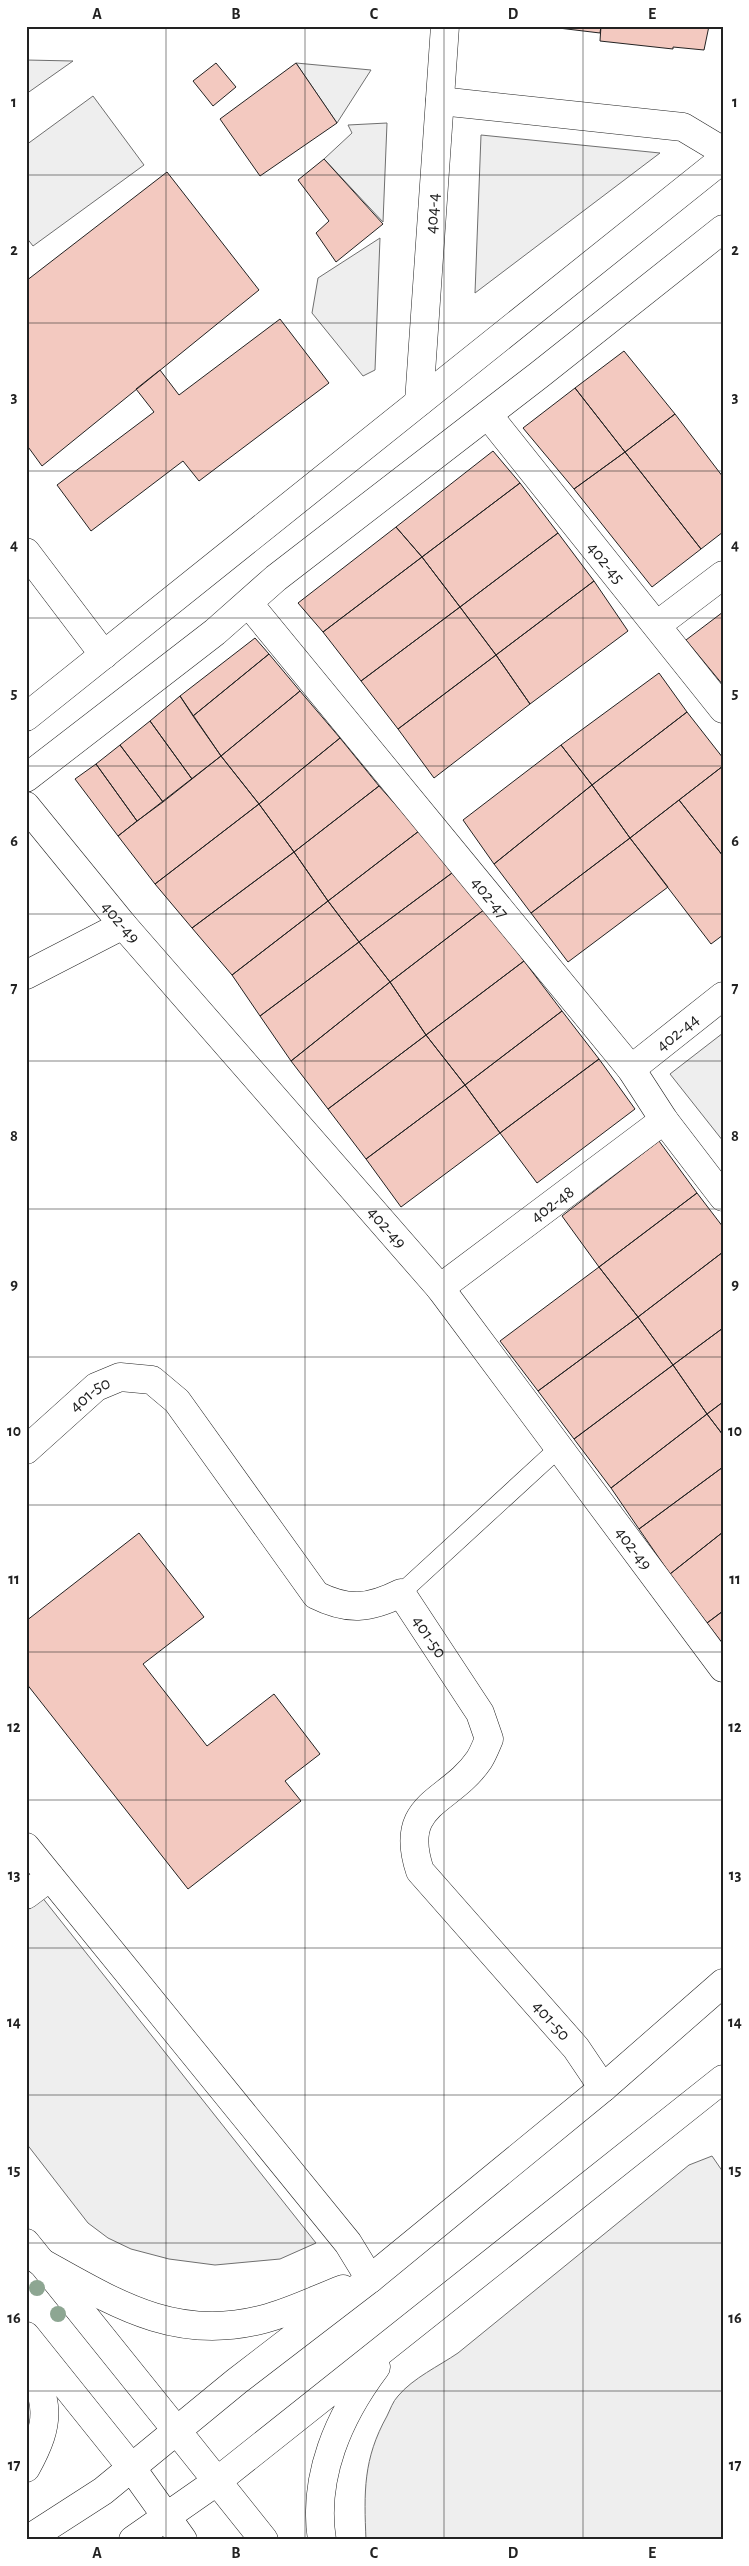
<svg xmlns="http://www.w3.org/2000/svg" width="749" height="2566" viewBox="0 0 749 2566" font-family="'Alegreya Sans',sans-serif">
<rect width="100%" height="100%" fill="#fff"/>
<path fill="#eee" stroke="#6f6f6f" d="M26,60L73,61L26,94Z
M296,63L371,70L337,123Z
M93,96L144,165L33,246L26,237V145Z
M387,123L383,222L324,159L352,133L348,125Z
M481,135L660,153L475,293Z
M380,238L375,370L363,376L312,313L318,278Z
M723,1033V1141L670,1074Z
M26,1877L316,2243L280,2259L215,2265L169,2259L131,2249L108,2238L88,2223L26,2143Z
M712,2156L723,2172V2540H366C364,2492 363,2459 387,2416C390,2410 393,2401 398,2396C413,2378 439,2366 458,2353L689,2165Z"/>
<path fill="#f3c9c0" stroke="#222" d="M542,26H601L600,33Z
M601,26H709L704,50L673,47V49L600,41Z
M216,63L236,87L213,106L193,81Z
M296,63L337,123L260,176L220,119Z
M324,159L383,224L336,262L316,233L329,221L298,180Z
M167,172L259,290L42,466L26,444V281Z
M280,319L329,383L199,481L183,461L91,531L57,485L154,412L136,389L160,370L179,395Z
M624,351L675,414L625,452L575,388Z
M575,388L625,452L574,489L523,428Z
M675,414L723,477V532L701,549L625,452Z
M493,451L520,483L422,557L396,527Z
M625,452L701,549L652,587L574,489Z
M520,483L558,533L460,607L422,557Z
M396,527L422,557L323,632L298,603Z
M558,533L594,581L496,655L460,607Z
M422,557L460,607L361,681L323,632Z
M594,581L628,631L530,704L496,655Z
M460,607L496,655L398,729L361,681Z
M723,612V685L686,640Z
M255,638L269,654L193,716L180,696Z
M269,654L300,691L221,756L193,716Z
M496,655L530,704L434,778L398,729Z
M659,673L687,712L592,785L561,745Z
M300,691L340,738L259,804L221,756Z
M180,696L221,756L192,779L150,721Z
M687,712L723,758V766L630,838L592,785Z
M150,721L192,779L163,802L120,745Z
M340,738L379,786L294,852L259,804Z
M120,745L163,802L137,821L96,764Z
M561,745L592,785L494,864L463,820Z
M221,756L259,804L155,884L118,836Z
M96,764L137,821L118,836L75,779Z
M723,766V856L679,800Z
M592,785L630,838L531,913L494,864Z
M379,786L419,831L328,901L294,852Z
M679,800L723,856V935L711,944L630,838Z
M259,804L294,852L192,928L155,884Z
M419,831L452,873L359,942L328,901Z
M630,838L668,887L568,962L531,913Z
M294,852L328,901L232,975L192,928Z
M452,873L485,909L390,982L359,942Z
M328,901L359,942L260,1016L232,975Z
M485,909L524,961L426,1035L390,982Z
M359,942L390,982L291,1061L260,1016Z
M524,961L562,1011L465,1085L426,1035Z
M390,982L426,1035L328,1109L291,1061Z
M562,1011L599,1059L500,1133L465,1085Z
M426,1035L465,1085L366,1159L328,1109Z
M599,1059L635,1109L537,1183L500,1133Z
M465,1085L500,1133L401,1207L366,1159Z
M659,1141L697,1193L599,1267L562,1216Z
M697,1193L723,1227V1252L638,1317L599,1267Z
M723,1252V1328L673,1365L638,1317Z
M599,1267L638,1317L538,1391L500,1341Z
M638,1317L673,1365L574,1439L538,1391Z
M723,1328V1402L707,1414L673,1365Z
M673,1365L707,1414L611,1488L574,1439Z
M723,1402V1435L707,1414Z
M707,1414L723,1435V1467L639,1529L611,1488Z
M723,1467V1532L670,1574L639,1529Z
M723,1532V1611L707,1623L670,1574Z
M139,1533L204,1617L143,1664L207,1746L274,1694L320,1754L285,1781L301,1801L188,1889L26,1683V1621Z
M723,1611V1644L707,1623Z"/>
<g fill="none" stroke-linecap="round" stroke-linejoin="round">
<defs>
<path id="lane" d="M401,1593L560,1447"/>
<g id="street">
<path d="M440,101L683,127L723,151"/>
<path id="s1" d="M419,402L445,26"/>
<path id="s2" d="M488,415L723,709"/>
<path d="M26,552L104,655"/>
<path id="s3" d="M249,604L631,1069L664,1120L723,1197"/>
<path d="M657,625L723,575"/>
<path id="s4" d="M26,806L123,925L440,1288L723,1668"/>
<path d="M26,975L123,925"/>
<path id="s5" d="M631,1069L723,996"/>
<path id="s6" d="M440,1288L664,1120"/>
<path id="s7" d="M26,1450L96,1387L120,1377L152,1380L177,1401L316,1595C348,1611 369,1609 401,1593L480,1713L489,1739C486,1746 483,1754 479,1760C449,1804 397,1802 420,1871L576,2048L603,2088"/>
<path d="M26,1847L348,2243L370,2279"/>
<path d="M26,1895L50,1877"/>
</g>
<path id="secondary" d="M26,717L723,159
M26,778L215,632L276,578L539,375L723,229
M26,2243L177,2431
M26,2336L131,2467"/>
<path id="primary" d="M39,2261C113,2302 175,2343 264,2319C291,2312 317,2299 343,2289
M26,2354C48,2403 53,2419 26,2468
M177,2431L264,2540
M131,2467L183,2540
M27,2540L103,2491L237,2381L370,2279L603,2088L723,1983
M133,2540L216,2482L723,2079
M322,2540C312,2477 339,2416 376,2367"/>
</defs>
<use href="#lane" stroke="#222" stroke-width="19"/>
<use href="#street" stroke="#222" stroke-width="29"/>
<use href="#secondary" stroke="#222" stroke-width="29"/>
<use href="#primary" stroke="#222" stroke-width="29"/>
<use href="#lane" stroke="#fff" stroke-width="18"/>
<use href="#street" stroke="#fff" stroke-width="28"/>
<use href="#secondary" stroke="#fff" stroke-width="28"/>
<use href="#primary" stroke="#fff" stroke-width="28"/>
</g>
<g fill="#8da692">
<circle cx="37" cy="2288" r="8"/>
<circle cx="58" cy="2314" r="8"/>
</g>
<path fill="none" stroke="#222" stroke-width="1" stroke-opacity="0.55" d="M166,26V2540M305,26V2540M444,26V2540M583,26V2540M26,175H723M26,323H723M26,471H723M26,618H723M26,766H723M26,914H723M26,1061H723M26,1209H723M26,1357H723M26,1505H723M26,1652H723M26,1800H723M26,1948H723M26,2095H723M26,2243H723M26,2391H723"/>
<g text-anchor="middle" stroke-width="4" stroke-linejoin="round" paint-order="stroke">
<g font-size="18" fill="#222" stroke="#fff">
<text dy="6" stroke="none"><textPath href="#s1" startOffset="189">404-4</textPath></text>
<text dy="6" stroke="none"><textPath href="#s2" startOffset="189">402-45</textPath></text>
<text dy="6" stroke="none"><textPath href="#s3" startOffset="380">402-47</textPath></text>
<text dy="6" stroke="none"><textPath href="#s4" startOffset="150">402-49</textPath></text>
<text dy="6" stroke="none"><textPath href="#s5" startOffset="59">402-44</textPath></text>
<text dy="6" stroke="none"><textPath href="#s6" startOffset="140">402-48</textPath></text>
<text dy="6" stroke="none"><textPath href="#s4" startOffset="555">402-49</textPath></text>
<text dy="6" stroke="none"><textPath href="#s7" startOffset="85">401-50</textPath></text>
<text dy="6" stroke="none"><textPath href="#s4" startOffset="960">402-49</textPath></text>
<text dy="6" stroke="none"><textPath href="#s7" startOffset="565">401-50</textPath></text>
<text dy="6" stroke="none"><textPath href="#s7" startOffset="1044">401-50</textPath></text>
</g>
</g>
<rect width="749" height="2566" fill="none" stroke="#ffffff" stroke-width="55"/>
<rect x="28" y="28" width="694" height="2510" fill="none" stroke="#222" stroke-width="2"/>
<g font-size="16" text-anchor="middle" font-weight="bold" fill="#222">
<text x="97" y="19">A</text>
<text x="236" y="19">B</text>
<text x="374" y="19">C</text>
<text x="513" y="19">D</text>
<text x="652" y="19">E</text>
<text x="14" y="107">1</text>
<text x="735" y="107">1</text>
<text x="14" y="255">2</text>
<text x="735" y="255">2</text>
<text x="14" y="402">3</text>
<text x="735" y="402">3</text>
<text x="14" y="550">4</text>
<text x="735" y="550">4</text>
<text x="14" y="698">5</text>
<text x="735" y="698">5</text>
<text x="14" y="846">6</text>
<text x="735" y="846">6</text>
<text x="14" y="993">7</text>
<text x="735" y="993">7</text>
<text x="14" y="1141">8</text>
<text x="735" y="1141">8</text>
<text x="14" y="1289">9</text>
<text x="735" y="1289">9</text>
<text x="14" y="1436">10</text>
<text x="735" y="1436">10</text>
<text x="14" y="1584">11</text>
<text x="735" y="1584">11</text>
<text x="14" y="1732">12</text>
<text x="735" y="1732">12</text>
<text x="14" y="1880">13</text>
<text x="735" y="1880">13</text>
<text x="14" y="2027">14</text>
<text x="735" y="2027">14</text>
<text x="14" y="2175">15</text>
<text x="735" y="2175">15</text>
<text x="14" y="2323">16</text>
<text x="735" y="2323">16</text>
<text x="14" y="2470">17</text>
<text x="735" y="2470">17</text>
<text x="97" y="2558">A</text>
<text x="236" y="2558">B</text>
<text x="374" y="2558">C</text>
<text x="513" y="2558">D</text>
<text x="652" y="2558">E</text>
</g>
</svg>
